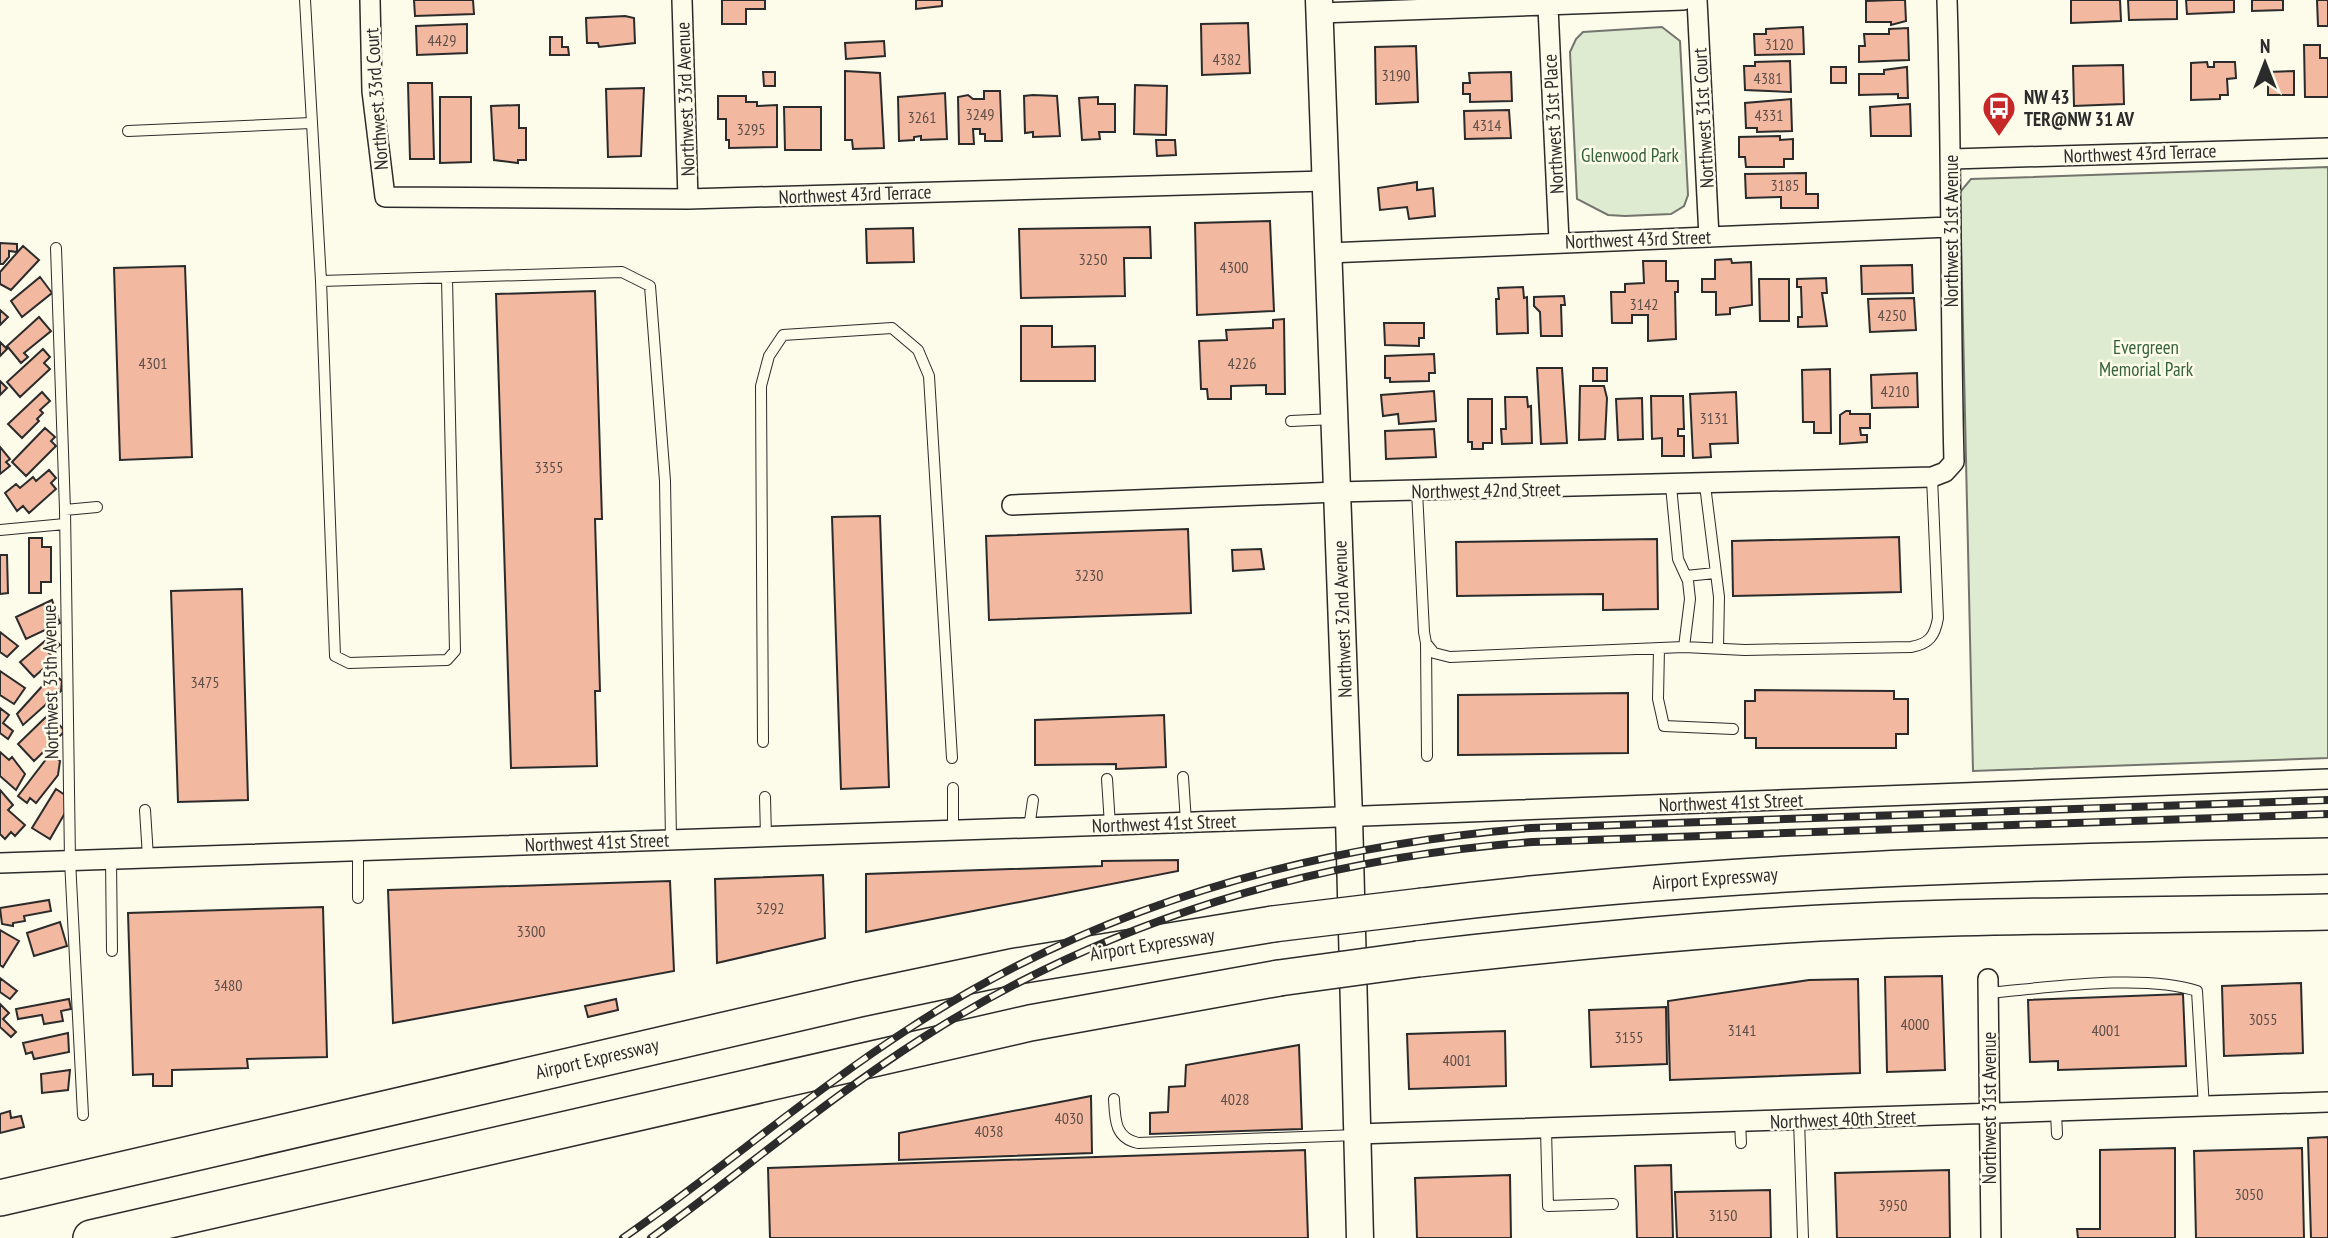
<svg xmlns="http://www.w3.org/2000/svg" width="2328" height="1238" viewBox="0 0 2328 1238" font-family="'PT Sans Narrow',sans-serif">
<rect width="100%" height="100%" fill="#fdfbea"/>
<path fill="#deebd1" stroke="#74746e" stroke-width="2" d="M1662,27L1680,41L1688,195L1684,206L1671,214L1625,216L1608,215L1577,199L1570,52L1576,39L1583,32Z
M2328,167V758L1973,771L1960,192L1971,179Z"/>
<path fill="#f2b8a0" stroke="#2b2b2b" stroke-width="2" d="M414,0H473L474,14L415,16Z
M722,0H765V9H746V24H722Z
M916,0H942V6L916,9Z
M1895,0H1905L1906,21L1891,25V22H1866V1Z
M2071,0H2120L2121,21L2071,23Z
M2128,0H2177V19L2129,20Z
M2186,0H2234V12L2187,14Z
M2252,0H2283V10L2252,11Z
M2317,0H2328V26H2318Z
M625,16L634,18L635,43L599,47L598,43H587L586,18Z
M1248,23L1250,73L1202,75L1201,24Z
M467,24V53L417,55L416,26Z
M1803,27L1804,54L1755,55L1754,34H1766V29Z
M1908,28L1909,60L1859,62V46H1865L1864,34H1889V29Z
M550,37H562V47H568L569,55H550Z
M884,41L885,56L846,59L845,43Z
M2304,45H2320V58H2328V97H2305Z
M1416,46L1418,102L1376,104L1375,47Z
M1790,61L1791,92L1745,90L1744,66H1755V62Z
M2207,62L2208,67H2214V62H2235L2236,78L2227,79L2228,95H2220V99L2191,100V63Z
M2123,65L2124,104L2074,106L2073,66Z
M1831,67H1846V83H1831Z
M1907,67L1908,98H1898V94L1859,95V74H1884V70Z
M845,71L880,73L884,148L853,149L852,140H845Z
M2294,71V95H2268V72Z
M763,72H775V86H764Z
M1511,72L1512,101L1470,102V94H1463V83H1470L1469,73Z
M408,83H432L434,159H410Z
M1135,85L1167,86L1166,135L1134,134Z
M644,88L641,156L608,157L606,89Z
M984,91H1000L1002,141H985V134H980V129H973L974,144H959L958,97L968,95L973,99H984Z
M945,93L947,139L921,140V136L914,137V140L899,141L898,97Z
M1033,95L1057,96L1060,136L1033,137V132L1025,133L1024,96Z
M718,96H746V102H757V106L777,105V147L729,148V140H726V119H718Z
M440,97H471V162L440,163Z
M1098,97V104H1115V132H1099L1100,139L1082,140L1079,98Z
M1791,99L1792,131L1757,132V128H1746L1745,103Z
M1910,104L1911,136H1871L1870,107Z
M519,105V128H526V160H518V163L494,160L491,106Z
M784,107H821V150H785Z
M1509,110L1511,138L1465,139L1464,111Z
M1780,136V140L1793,139V159H1784V167H1746L1745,157H1739V137Z
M1156,140H1175L1176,155L1157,156Z
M1806,173V194H1818V208H1781V197L1746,198L1745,174Z
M1417,182V190L1433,188L1435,216L1409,219L1407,207L1380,210L1378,188Z
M1270,221L1274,311L1197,315L1195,223Z
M1150,227L1151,258H1124L1125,296L1021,298L1019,229Z
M913,228L914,262L867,263L866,229Z
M0,243L17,244V252L9,251V257L3,264H0Z
M23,246L39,260L11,290L0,284V272Z
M1731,259L1732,263L1751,262L1752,305L1730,308V314L1716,315V292H1702V279H1715V260Z
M1643,261H1666V281H1678V292H1675L1676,339L1648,341V315H1632V323H1612L1611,292H1625V284L1644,283Z
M1912,265L1913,293L1862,294L1861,266Z
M185,266L192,457L120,460L114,268Z
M40,277L52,293L22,317L11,301Z
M1826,278L1827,293H1822L1827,326L1798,327V317H1802L1801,287H1797V279Z
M1759,279H1789V321H1760Z
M1523,287L1524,298L1527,297L1528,333L1497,334L1496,299H1499L1498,288Z
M595,291L602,519H595L600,691H595L597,766L511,768L496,294Z
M1564,296L1565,305H1561L1562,336H1541L1540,312L1534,306V297Z
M1914,298L1916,330L1870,332L1868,299Z
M0,310L8,317L0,325Z
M39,317L51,331L24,353L28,357L21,363L7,346Z
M1284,319L1285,394H1266V385L1231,386V399H1208L1207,389H1201L1199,341L1227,340L1226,330L1273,328V320Z
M1384,323H1424V338H1419V346L1385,345Z
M1021,326H1052V347L1095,346V381H1021Z
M0,342L7,349L0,356Z
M43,349L50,357L44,363L50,369L20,397L7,382Z
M1434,354L1435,373H1429V381L1390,382V378H1385V356Z
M1537,368H1562L1567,443L1541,444Z
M1593,368H1607V381H1593Z
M1830,369L1831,433H1814V422H1803L1802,370Z
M1917,373L1918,407L1872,408L1871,375Z
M0,381L7,388L0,395Z
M1580,386H1604L1607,398L1605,439L1579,440Z
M1434,391L1436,421L1399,424L1398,414L1383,416L1381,395Z
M42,392L50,401L40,410L43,413L37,419L39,421L22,438L8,424Z
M1736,392L1738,443L1710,444L1711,457L1693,458L1690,394Z
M1651,396H1683L1684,429H1678V436H1684V456H1662V438L1652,439Z
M1505,397H1527L1528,407L1531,406L1532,443L1502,444L1501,429H1506Z
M1642,398L1643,439L1618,440L1616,399Z
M1468,399H1492V443H1483V449H1472V442H1468Z
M1846,411H1850V414H1870V428H1860L1861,435H1867V442L1840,444V415Z
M45,428L55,437L51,441L56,446L26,476L12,462Z
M1434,429L1436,457L1386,459L1385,431Z
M0,447L10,459L6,462L10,466L0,474Z
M49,470L56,478L51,483L56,489L29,513L23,506L17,511L5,493L16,484L20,488L33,477L36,481Z
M880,516L889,787L841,789L832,517Z
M1188,529L1191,613L989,620L986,536Z
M1899,537L1901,592L1733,596L1732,541Z
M29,538H42V547H51V582H41V593H29Z
M1657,539L1658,609L1603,610V594L1457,596L1456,542Z
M1261,549L1264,569L1233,571L1232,550Z
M0,555H7L8,593L0,594Z
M242,589L248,800L178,802L171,591Z
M52,600L60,623L26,639L16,617Z
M0,632L18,646L7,657L0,652Z
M52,635L60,645L49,653L54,659L34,677L20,662Z
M0,671L25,688L14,704L0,695Z
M54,673L62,681L61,691L23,725L17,714Z
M1755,690L1894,691V699H1908V734H1896V748H1756V738H1745V701H1755Z
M1628,693V753L1458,755V695Z
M0,708L9,715L3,723L13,731L8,739L0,733Z
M49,714L65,731L34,761L18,744Z
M1164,715L1166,767L1116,769V764L1035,765V720Z
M0,752L9,760L12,757L25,774L16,790L0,776Z
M50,754L60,761L58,775L36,803L30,798L27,803L18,796Z
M56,789L65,795V813L50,839L32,828Z
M0,790L13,805L8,810L25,825L15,836L11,832L5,839L0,834Z
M1178,860V871L866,932V874L1102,866V861Z
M823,875L825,938L717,963L715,879Z
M670,881L674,971L393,1023L388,890Z
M49,900L51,911L24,916L25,921L13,923V926L2,924L0,908Z
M323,907L327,1057L247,1059L248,1068L172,1070V1086H153V1074L133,1075L128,913Z
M60,922L67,946L34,956L27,933Z
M0,930L19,941L3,967L0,965Z
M1942,976L1945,1070L1887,1072L1885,977Z
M0,978L17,991L10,999L0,992Z
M1858,979L1860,1073L1670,1080L1668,1001L1809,980Z
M2301,983L2303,1053L2224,1056L2222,986Z
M2183,994L2186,1066L2058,1070V1061L2030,1062L2028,1000Z
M69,999L71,1009L61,1011L63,1021L44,1024L42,1015L18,1019L16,1009Z
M616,999L618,1010L588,1017L585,1006Z
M0,1004L9,1013L3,1019L16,1032L11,1037L0,1027Z
M1666,1007L1667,1064L1591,1067L1589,1010Z
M1505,1031L1506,1086L1409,1089L1407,1034Z
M68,1033L69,1052L34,1059L32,1052L26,1054L23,1043Z
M1299,1045L1302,1129L1150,1134V1113L1168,1112L1169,1087L1185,1086L1186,1065Z
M70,1070L68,1090L42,1093L41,1074Z
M1091,1096L1092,1153L899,1160V1133Z
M10,1111L11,1118L21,1116L24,1127L0,1133V1114Z
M2328,1137V1238H2311L2308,1138Z
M2175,1148V1238H2078L2077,1229H2100V1150Z
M2302,1148L2304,1238H2196L2194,1151Z
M1305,1150L1308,1238H770L768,1168Z
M1671,1165L1673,1238H1637L1635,1166Z
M1949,1170L1950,1238H1837L1835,1173Z
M1510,1175L1511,1238H1417L1415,1178Z
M1770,1190L1771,1238H1677L1675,1192Z"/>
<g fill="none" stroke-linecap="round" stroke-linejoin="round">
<defs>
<path id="service" d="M305,0L321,281
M128,131L311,123
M56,248L65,510L70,860L83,1115
M447,278L455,651L447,660L349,663L335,656L321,281L622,272L650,286L665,481L671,840
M1291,421L1334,419
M1705,485L1719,597L1718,648
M1671,486L1678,559L1688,581L1690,599L1684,647
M1417,491L1424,632L1426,643L1434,653L1450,657L1684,647L1745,650L1911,647C1929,644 1935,636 1938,618L1932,477
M65,510L97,507
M0,530L65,524
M1686,576L1715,573
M1426,643L1427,756
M1659,648L1658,699L1664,726L1733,729
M763,742L761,386L769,356L783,335L892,328L918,350L929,376L952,758
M1183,777L1186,822
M1107,779L1110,825
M953,788V830
M765,797L766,837
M145,810L148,857
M1029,828L1033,800
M358,850V898
M111,859L112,951
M1988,993C2046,988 2143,973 2197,991L2204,1108
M1114,1099C1115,1120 1115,1138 1138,1143L1357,1135
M2056,1113L2057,1134
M1799,1120L1803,1238
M1740,1122L1741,1143
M1546,1130L1548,1206L1613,1204"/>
<path id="minor" d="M370,0L372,91L385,197L688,199L1326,181
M682,0L688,199
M1697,0L1709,237
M1548,7L1559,241
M1320,13L1683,0
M1952,159L2328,148
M1328,253L1949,227
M1012,505L1337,492L1932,477L1945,472L1954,462C1950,308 1952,154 1947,0
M0,863L1312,818L2328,779
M1988,979L1991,1238
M1357,1134L2328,1102"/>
<path id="secondary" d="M1319,0L1349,817L1360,1238"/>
<path id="motorway" d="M1423,906C1724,869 2025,862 2328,856
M1418,959C1530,946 1643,935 1756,927C1946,914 2137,916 2328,912
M0,1198L859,999L1011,967L1273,924
M91,1238L1030,1023L1279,978"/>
</defs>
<use href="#service" stroke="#2b2b2b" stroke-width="12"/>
<use href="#minor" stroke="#2b2b2b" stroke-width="22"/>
<use href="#secondary" stroke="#2b2b2b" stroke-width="29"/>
<use href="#motorway" stroke="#2b2b2b" stroke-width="38"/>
<use href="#service" stroke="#fdfbea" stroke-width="10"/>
<use href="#minor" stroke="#fdfbea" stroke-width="19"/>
<use href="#secondary" stroke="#fdfbea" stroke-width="26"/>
<use href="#motorway" stroke="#fdfbea" stroke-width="35"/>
<defs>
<path id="rail" d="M623,1238C721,1170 812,1091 913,1026C1098,905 1312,846 1531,828L2328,800
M651,1238C742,1172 828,1098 924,1037C1107,920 1317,858 1533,842L2328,814"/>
</defs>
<use href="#rail" stroke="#2b2b2b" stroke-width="8"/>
<use href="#rail" stroke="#fdfbea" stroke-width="5" stroke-dasharray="16" stroke-linecap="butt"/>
<defs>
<path id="motorway-bridge" d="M1273,924L1423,906
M1279,978L1418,959"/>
</defs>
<use href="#motorway-bridge" stroke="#2b2b2b" stroke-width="38" stroke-linecap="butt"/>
<use href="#motorway-bridge" stroke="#fdfbea" stroke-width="35"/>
</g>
<defs>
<symbol id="bus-pin" viewBox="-11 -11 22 30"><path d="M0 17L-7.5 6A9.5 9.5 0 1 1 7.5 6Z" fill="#c62828" stroke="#fdfbea"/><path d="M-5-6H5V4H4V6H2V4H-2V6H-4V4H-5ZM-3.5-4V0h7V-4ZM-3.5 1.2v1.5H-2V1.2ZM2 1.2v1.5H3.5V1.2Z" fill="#fff"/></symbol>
</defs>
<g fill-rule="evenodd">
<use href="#bus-pin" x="1980" y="89" width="38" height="52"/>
</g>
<g text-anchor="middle" stroke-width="5" stroke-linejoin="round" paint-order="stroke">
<g font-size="16" fill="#5d4e48">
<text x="442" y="46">4429</text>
<text x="1779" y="50">3120</text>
<text x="1227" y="65">4382</text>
<text x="1396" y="81">3190</text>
<text x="1768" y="84">4381</text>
<text x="980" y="120">3249</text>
<text x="1769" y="121">4331</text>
<text x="922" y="123">3261</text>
<text x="1487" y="131">4314</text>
<text x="751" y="135">3295</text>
<text x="1785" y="191">3185</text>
<text x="1093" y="265">3250</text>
<text x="1234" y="273">4300</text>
<text x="1644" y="310">3142</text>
<text x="1892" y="321">4250</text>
<text x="153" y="369">4301</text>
<text x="1242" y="369">4226</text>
<text x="1895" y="397">4210</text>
<text x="1714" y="424">3131</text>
<text x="549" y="473">3355</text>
<text x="1089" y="581">3230</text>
<text x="205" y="688">3475</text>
<text x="770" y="914">3292</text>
<text x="531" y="937">3300</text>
<text x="228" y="991">3480</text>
<text x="2263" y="1025">3055</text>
<text x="1915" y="1030">4000</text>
<text x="1742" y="1036">3141</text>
<text x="2106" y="1036">4001</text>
<text x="1629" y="1043">3155</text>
<text x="1457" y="1066">4001</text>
<text x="1235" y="1105">4028</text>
<text x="1069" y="1124">4030</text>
<text x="989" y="1137">4038</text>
<text x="2249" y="1200">3050</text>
<text x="1893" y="1211">3950</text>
<text x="1723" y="1221">3150</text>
</g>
<g font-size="19" font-weight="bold" fill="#2b2b2b" stroke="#fdfbea" text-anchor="start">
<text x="2024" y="104">NW 43<tspan x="2024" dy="22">TER@NW 31 AV</tspan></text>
</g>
<g font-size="19" fill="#2b2b2b" stroke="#fdfbea">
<text transform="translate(376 99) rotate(-94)" y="7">Northwest 33rd Court</text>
<text transform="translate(685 99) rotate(-92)" y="7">Northwest 33rd Avenue</text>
<text transform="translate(1703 118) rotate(-93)" y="7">Northwest 31st Court</text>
<text transform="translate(1553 124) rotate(-93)" y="7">Northwest 31st Place</text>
<text transform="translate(2140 153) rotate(-2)" y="7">Northwest 43rd Terrace</text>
<text transform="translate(855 194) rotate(-2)" y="7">Northwest 43rd Terrace</text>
<text transform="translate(1951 231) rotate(-90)" y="7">Northwest 31st Avenue</text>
<text transform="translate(1638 239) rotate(-2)" y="7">Northwest 43rd Street</text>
<text transform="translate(1486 490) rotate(-1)" y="7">Northwest 42nd Street</text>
<text transform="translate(1342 619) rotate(-92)" y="7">Northwest 32nd Avenue</text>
<text transform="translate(50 682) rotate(-91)" y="7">Northwest 35th Avenue</text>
<text transform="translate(1731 802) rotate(-2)" y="7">Northwest 41st Street</text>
<text transform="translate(1164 823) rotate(-2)" y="7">Northwest 41st Street</text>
<text transform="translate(597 842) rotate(-2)" y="7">Northwest 41st Street</text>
<text transform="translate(1715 878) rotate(-4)" y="7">Airport Expressway</text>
<text transform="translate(1152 944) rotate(-9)" y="7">Airport Expressway</text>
<text transform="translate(597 1058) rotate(-13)" y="7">Airport Expressway</text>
<text transform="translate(1989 1108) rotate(-90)" y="7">Northwest 31st Avenue</text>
<text transform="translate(1843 1119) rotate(-2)" y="7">Northwest 40th Street</text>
</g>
<g font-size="19" fill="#34623c" stroke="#fdfbea">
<text x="1630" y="162">Glenwood Park</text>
<text x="2146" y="354">Evergreen<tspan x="2146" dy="22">Memorial Park</tspan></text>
</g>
</g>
<g transform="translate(2265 63)" stroke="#fdfbea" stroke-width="5" paint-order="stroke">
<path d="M0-5L12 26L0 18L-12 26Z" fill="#2b2b2b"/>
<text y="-10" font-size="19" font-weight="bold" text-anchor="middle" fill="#2b2b2b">N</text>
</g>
</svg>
